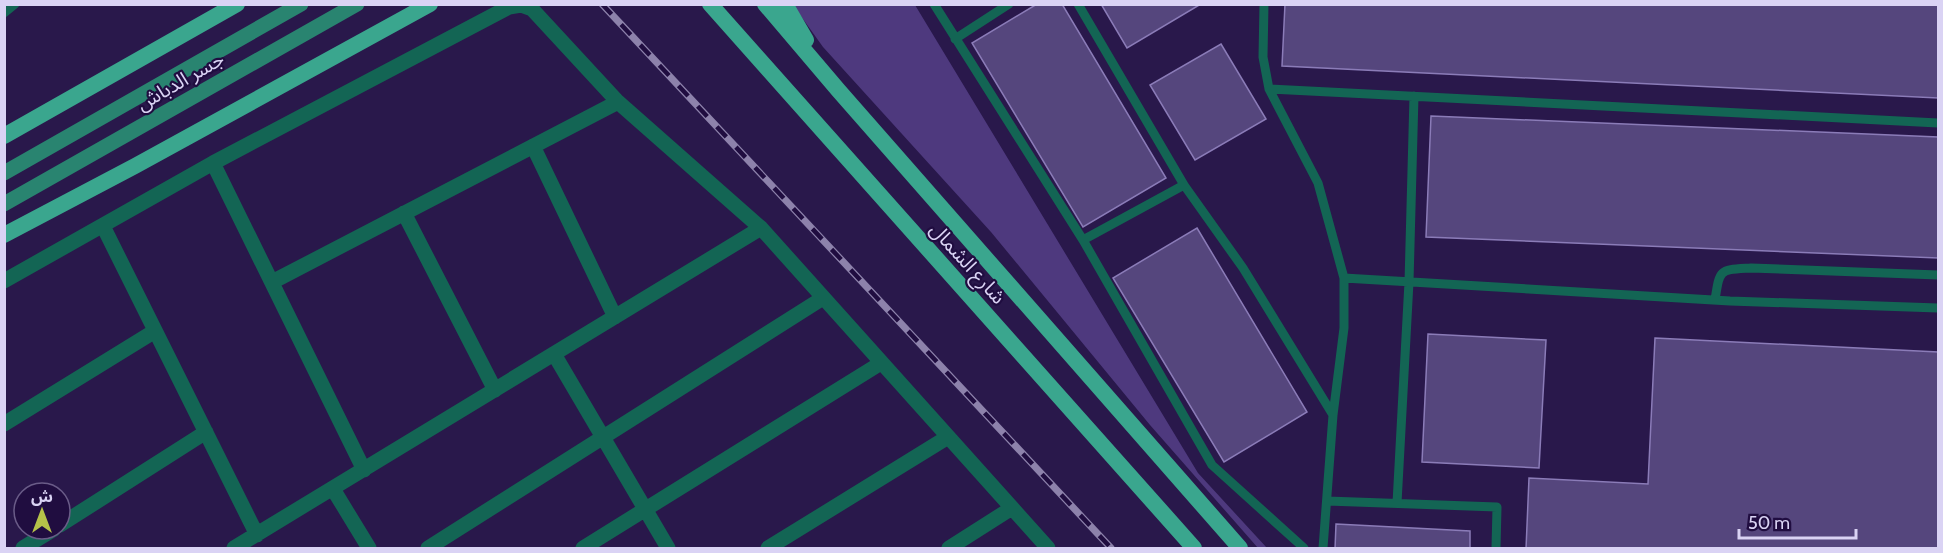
<svg xmlns="http://www.w3.org/2000/svg" width="1943" height="553" viewBox="0 0 1943 553" font-family="Cabin,'Noto Sans Arabic',sans-serif">
<rect width="100%" height="100%" fill="#29184b"/>
<path fill="#4e397e" d="M793,5H915L1198,473L1267,548H1258L1150,425L991,232L823,47Z"/>
<path fill="#55467d" stroke="#8b7cb8" stroke-width="1.5" d="M1037,4H1062L1166,178L1083,227L972,43Z
M1101,4H1201L1127,48Z
M1285,4H1938V98L1282,66Z
M1221,44L1266,119L1195,160L1150,85Z
M1431,116L1938,137V258L1426,237Z
M1197,228L1307,412L1224,462L1113,278Z
M1428,334L1546,340L1539,468L1422,462Z
M1655,338L1938,352V549H1526L1529,478L1648,484Z
M1336,524L1470,531V549H1335Z"/>
<g fill="none" stroke-linecap="round" stroke-linejoin="round">
<path stroke="#136554" stroke-width="9" d="M934,4L1083,240L1212,465L1304,548
M1078,4L1184,185L1243,268L1333,415
M1264,4L1263,57L1269,89L1318,183L1344,278V328L1333,415L1323,548
M4,13L15,4
M955,39L1009,4
M1269,89L1938,123
M1083,240L1184,185
M1344,278L1730,301L1938,308
M1715,300C1720,268 1719,270 1751,268L1938,275
M1327,501L1497,507L1496,548
M1397,503L1409,282L1414,96"/>
<path stroke="#136554" stroke-width="15" d="M533,146L615,317
M213,163L364,470
M404,213L495,390
M103,226L257,535
M4,281L213,163L509,7L521,5L532,9L618,102L761,228L1048,548
M272,282L618,102
M554,354L668,548
M4,424L155,331
M333,489L369,548
M60,525L206,432
M23,548L54,529
M234,548L761,228
M428,548L823,298
M583,548L881,363
M768,548L948,437
M949,548L1012,508"/>
<path stroke="#298470" stroke-width="15" d="M4,173L301,4
M4,204L357,4"/>
<path stroke="#3aa68e" stroke-width="16" d="M710,4L1194,548
M765,4L839,91L1240,548
M785,4L806,40
M4,136L237,4
M4,235L135,166L430,4"/>
<defs>
<path id="rail" d="M602,4L1111,548"/>
</defs>
<use href="#rail" stroke="#8d82ab" stroke-width="7"/>
<use href="#rail" stroke="#200d40" stroke-width="4.5" stroke-dasharray="14" stroke-linecap="butt"/>
</g>
<g text-anchor="middle" stroke-width="4.5" stroke-linejoin="round" paint-order="stroke">
<g font-size="20" fill="#dad3f4" stroke="#200d40">
<text transform="translate(180 81) rotate(-30)" y="7">جسر الدباش</text>
<text transform="translate(968 263) rotate(48)" y="7">شارع الشمال</text>
</g>
</g>
<rect width="1943" height="553" fill="none" stroke="#dad3f4" stroke-width="12"/>
<g transform="translate(42 511)"><circle r="28" fill="#200d40" stroke="#6a5c88" stroke-width="1.5"/>
<path d="M0-4.5L10 22L0 15L-10 22Z" fill="#b5c249"/>
<text y="-9" font-size="16" font-weight="bold" text-anchor="middle" fill="#dad3f4">ش</text>
</g>
<path d="M1739 529v9h117v-9" fill="none" stroke="#dad3f4" stroke-width="3"/>
<text x="1748" y="529" font-size="18" fill="#dad3f4" stroke="#200d40" stroke-width="4.5" paint-order="stroke">50 m</text>
</svg>
